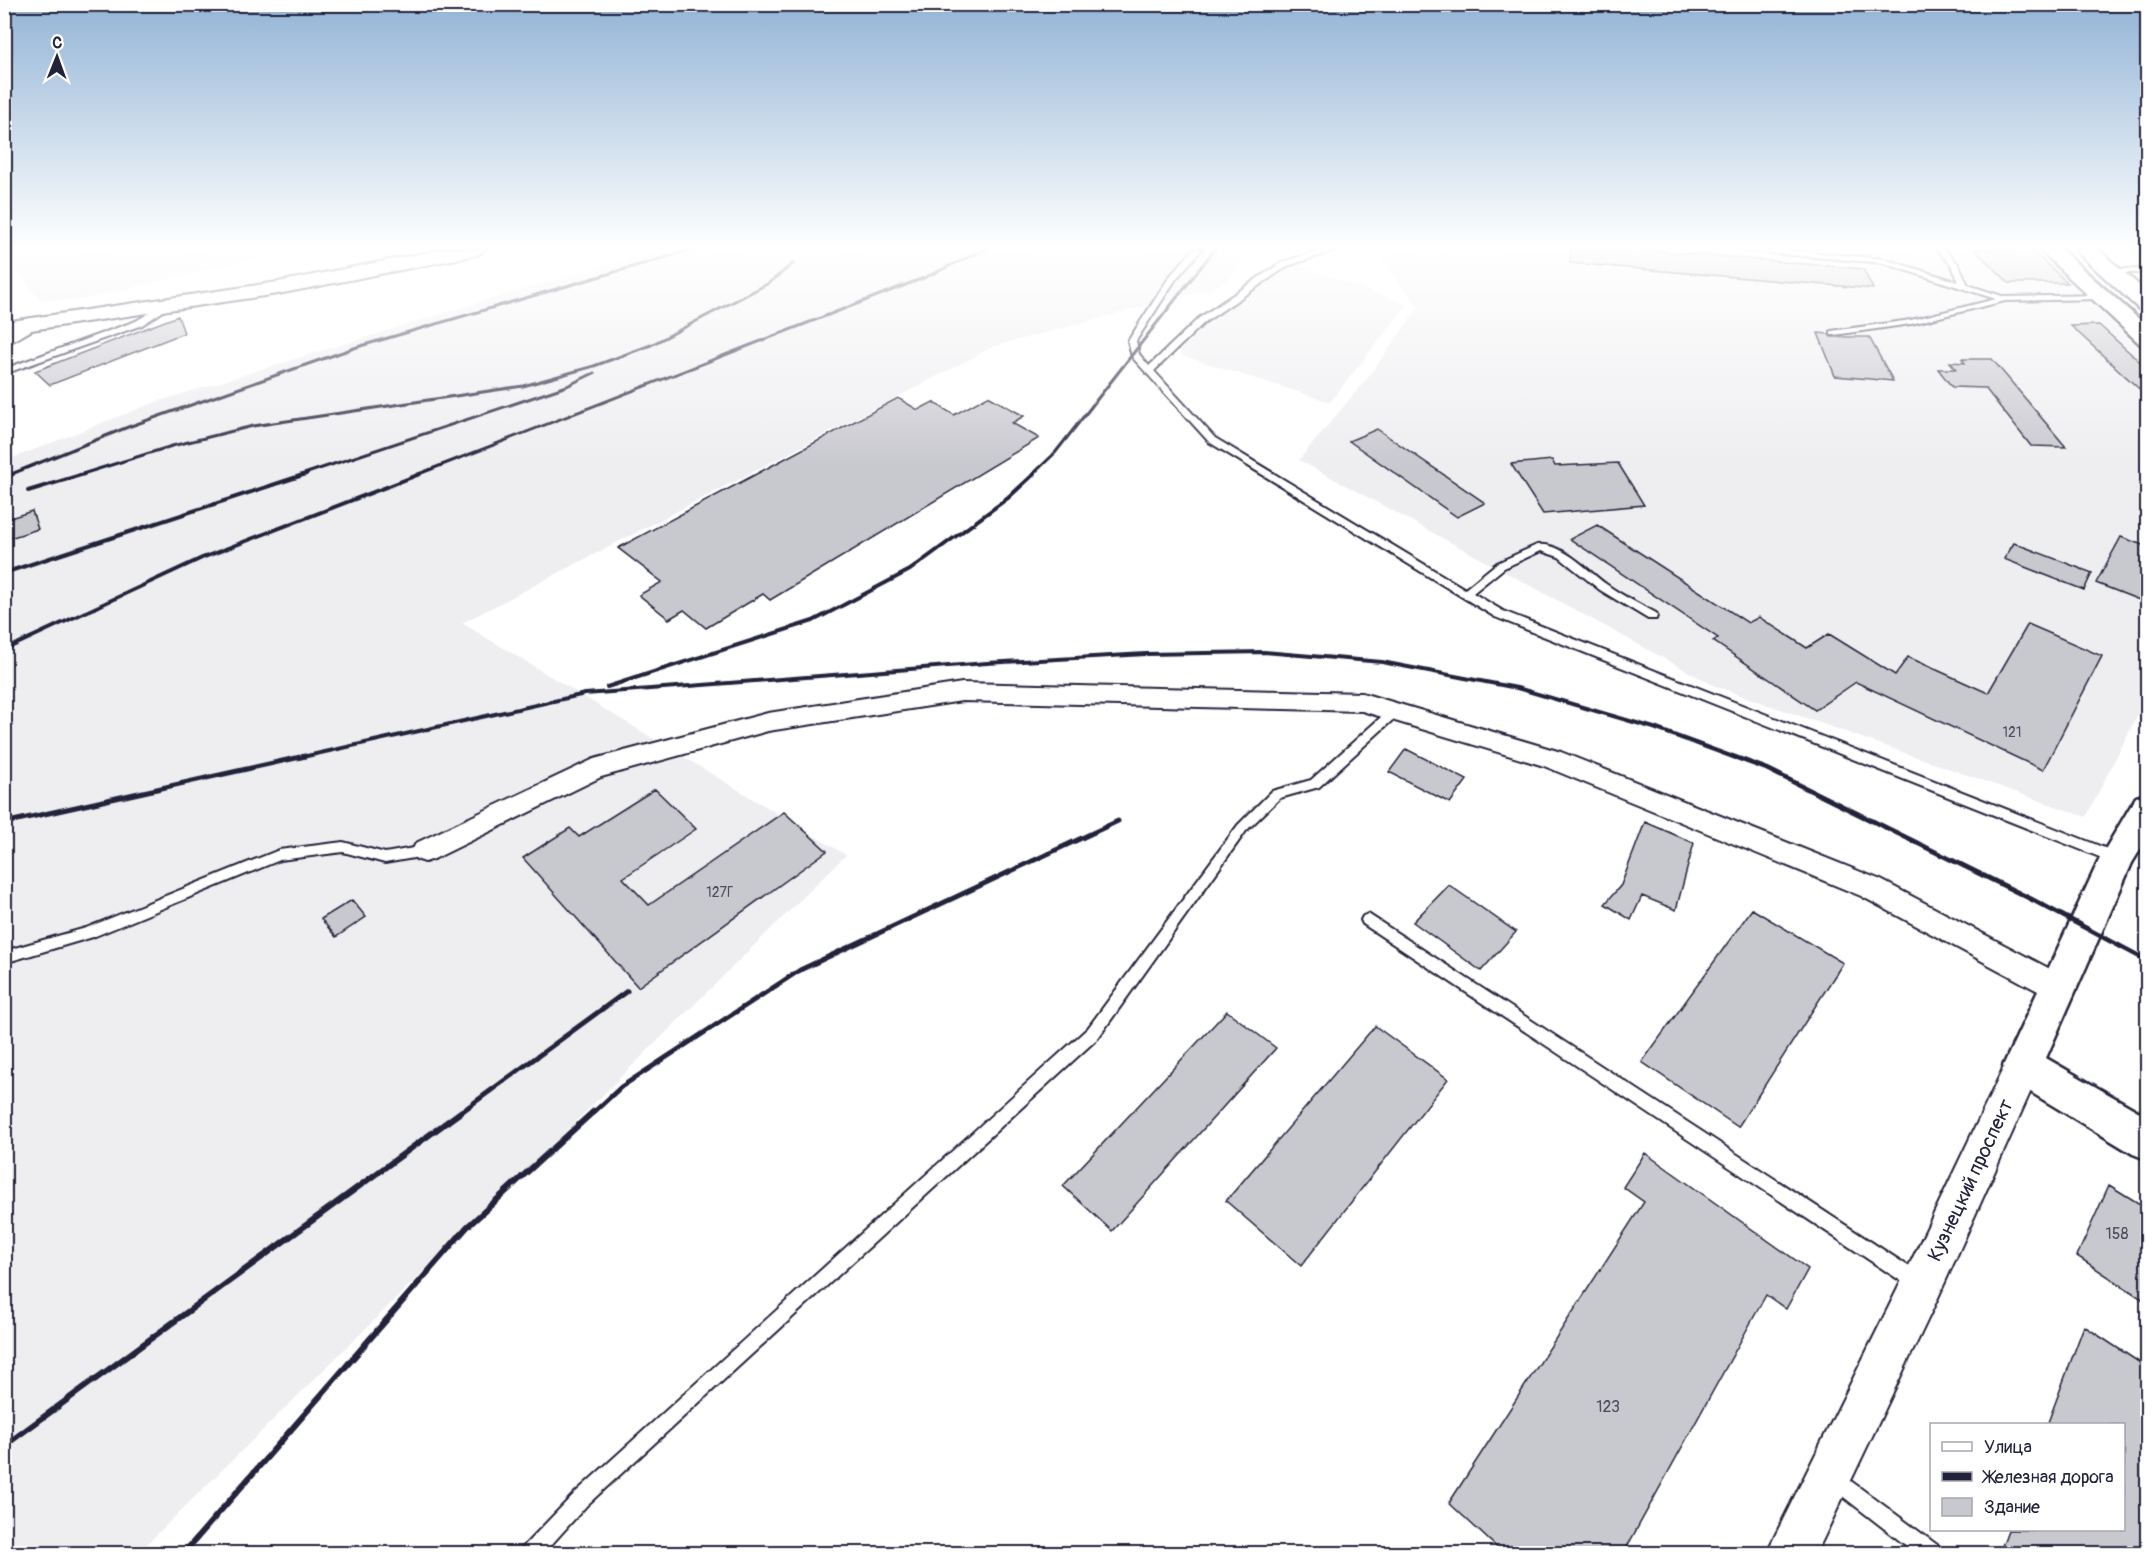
<svg xmlns="http://www.w3.org/2000/svg" width="2152" height="1558" viewBox="0 0 2152 1558" font-family="Pangolin,sans-serif">
<rect width="100%" height="100%" fill="#fff"/>
<filter id="ink" filterUnits="userSpaceOnUse"><feTurbulence type="fractalNoise" baseFrequency=".0167" numOctaves="2"/><feDisplacementMap in="SourceGraphic" scale="12" xChannelSelector="R" yChannelSelector="G"/><feConvolveMatrix kernelMatrix="1 2 1 2 8 2 1 2 1" color-interpolation-filters="sRGB"/></filter>
<g filter="url(#ink)">
<path fill="#eeeef1" d="M5,249H294L79,300H40L5,258Z
M662,249H1252L1226,282L1211,289L995,346L462,623L846,855L138,1553L5,1554V461L156,402L457,309Z
M1373,249H2034L2147,355V696L2086,817L1715,686L1299,460L1369,376L1419,307Z
M1297,264L1407,305L1330,402L1181,355L1179,341Z"/>
<path fill="#c8c8cf" stroke="#22223b" stroke-width="1.5" d="M1571,249H1635L1863,269L1873,289L1570,263Z
M1974,249H2030L2068,283H2009Z
M178,316L184,333L50,385L35,371Z
M2099,325L2148,369V397L2071,326Z
M1818,333L1829,334L1831,337H1869L1893,381L1835,376Z
M1962,359H1992L2066,447L2031,446L1985,388L1952,387L1938,369H1956L1950,362L1965,363Z
M988,396L1024,416L1012,423L1039,438L770,600L763,594L706,628L684,610L669,619L639,595L662,582L618,548L898,398L918,410L933,402L954,415Z
M1377,429L1485,503L1457,517L1349,441Z
M1552,460L1555,466L1618,463L1644,505L1543,514L1511,464Z
M32,511L38,529L4,540V520Z
M1597,525L1748,623L1759,617L1807,648L1829,634L1895,675L1908,657L1988,693L2028,624L2102,656L2043,770L1856,682L1815,710L1713,641L1718,638L1570,539Z
M2121,537L2148,547V590L2142,601L2096,583Z
M2014,543L2092,573L2084,590L2004,559Z
M1406,749L1467,780L1450,803L1389,772Z
M655,789L696,829L623,878L649,905L784,812L827,851L638,987L523,858L570,828L579,837Z
M1645,822L1694,843L1676,910L1642,896L1631,920L1605,904L1621,885Z
M1449,885L1516,932L1481,971L1413,922Z
M352,900L366,917L336,937L321,919Z
M1752,909L1843,963L1738,1127L1642,1062Z
M1227,1011L1276,1048L1112,1231L1063,1186Z
M1375,1026L1448,1079L1301,1266L1226,1201Z
M1645,1153L1808,1269L1786,1309L1766,1295L1623,1554H1504L1449,1503L1644,1202L1623,1187Z
M2109,1185L2148,1209V1303L2077,1256Z
M2084,1326L2148,1368V1554H1999L2008,1530H2124V1425H2047Z"/>
<g fill="none" stroke-linecap="round" stroke-linejoin="round">
<defs>
<path id="service" d="M1194,249H1202L1176,279L1136,341L1139,354L1149,366L1199,318L1282,262L1325,249H1338L1288,266L1205,322L1154,371L1215,438L1465,589L1497,563L1537,545C1561,541 1588,571 1606,584C1621,595 1639,604 1656,613L1657,616L1656,619H1648L1600,590L1559,557L1541,551L1504,568L1473,593L1503,611L2120,854L2122,858L2120,862L2116,863L2112,862L1495,617L1209,442L1132,357L1128,341L1170,276Z
M1743,249H1776L1884,259L1959,282L1952,266L1936,249H1944L1959,265L1968,285L2005,297L2101,295L2105,297L2101,299L2005,301L1911,324L1834,335H1831V331L1911,320L1996,299L1883,263L1747,251Z
M2105,269H2148V273H2105Z
M164,304L171,306L142,325L4,374V369L136,321Z
M1394,708L1398,709L1400,712L1398,715L1319,787L1280,798L1246,831L1098,1038L587,1505L543,1554H521L523,1547L575,1493L1088,1028L1238,825L1272,791L1311,780L1390,709Z
M343,842L385,853L425,846L429,847L431,851L429,855L425,856L385,863L343,852L280,860L93,937L4,963V951L86,928L279,850Z
M1368,914L1925,1277L1927,1283L1925,1289L1919,1291L1913,1289L1363,924L1361,920L1363,916Z
M1834,1470L1840,1473L1940,1547L1942,1554H1917L1828,1485L1825,1479L1828,1473Z"/>
<path id="minor" d="M26,321L35,326L32,330L4,346V333Z
M962,683L1362,693L1561,752L1881,880L2069,979L2074,988L2069,997L2059,1001L2049,997L1861,896L1544,766L1362,711L962,701L768,731L601,777L434,859L425,862L416,859L412,851L416,843L594,759L768,713Z"/>
<path id="tertiary" d="M445,249H487L477,255L278,294L4,334V322L278,282Z
M2023,1049L2036,1054L2042,1066L1937,1300L1816,1554H1766L1907,1270L2010,1054Z"/>
<path id="primary" d="M2039,249H2061L2148,327V346L2140,344Z
M2074,249H2097L2148,293V311L2140,310Z
M2148,793V837L2132,863L2046,1058L2148,1117V1160L2133,1154L2009,1079L2003,1066L2100,858L2136,797Z"/>
</defs>
<use href="#service" stroke="#22223b" stroke-width="4"/>
<use href="#minor" stroke="#22223b" stroke-width="4"/>
<use href="#tertiary" stroke="#22223b" stroke-width="4"/>
<use href="#primary" stroke="#22223b" stroke-width="5"/>
<use href="#service" fill="#fff" fill-rule="evenodd"/>
<use href="#minor" fill="#fff" fill-rule="evenodd"/>
<use href="#tertiary" fill="#fff" fill-rule="evenodd"/>
<use href="#primary" fill="#fff" fill-rule="evenodd"/>
<path stroke="#22223b" stroke-width="1.5" d="M2061,249L2148,326"/>
<path stroke="#22223b" stroke-width="3" d="M9,475L128,427L357,347L694,249
M79,475L172,446L253,426L523,386L594,366L651,345L769,283L794,263
M301,475L567,386L594,373
M416,475L926,277L986,249
M1032,475L1055,453L1215,249"/>
<path stroke="#22223b" stroke-width="4" d="M4,477L13,474
M28,491L84,474
M4,573L306,474
M4,650L202,558L420,474
M607,687L813,621L910,570L1008,498L1034,474
M298,758L585,694L987,663L1146,654L1264,652L1382,662L1517,688L1654,728L1736,758"/>
<path stroke="#22223b" stroke-width="5" d="M1732,756L1767,769L2031,899L2148,961
M4,823L305,756
M460,1113L627,991
M593,1113L621,1087L800,970L1118,821"/>
<path stroke="#22223b" stroke-width="6" d="M4,1446L462,1111
M183,1554L467,1227L594,1111"/>
</g>
</g>
<linearGradient id="sky" x2="0" y2="1"><stop stop-color="#93b4d6"/><stop offset="0.53" stop-color="#fff"/><stop offset="1" stop-color="#fff" stop-opacity="0"/></linearGradient>
<rect width="2152" height="467" fill="url(#sky)"/>
<g text-anchor="middle" stroke-width="6" stroke-linejoin="round" paint-order="stroke">
<g font-size="14" fill="#4c4c60">
<text x="2012" y="737">121</text>
<text x="720" y="897">127Г</text>
</g>
<g font-size="16" fill="#4c4c60">
<text x="2117" y="1239">158</text>
<text x="1608" y="1412">123</text>
</g>
<g font-size="20" fill="#22223b" stroke="#fff">
<text transform="translate(1970 1180) rotate(-65)" y="7">Кузнецкий проспект</text>
</g>
</g>
<rect width="2152" height="1558" fill="none" stroke="#fff" stroke-width="24"/>
<rect x="12" y="12" width="2128" height="1534" fill="none" stroke="#22223b" stroke-width="2" filter="url(#ink)"/>
<rect x="1930" y="1423" width="195" height="108" fill="#ffffff" stroke="#a7a7b1" stroke-width="1.5"/>
<rect x="1942" y="1442" width="30" height="9" fill="#ffffff" stroke="#a7a7b1" stroke-width="1.5"/>
<text x="1984" y="1453" font-size="18" fill="#22223b">Улица</text>
<rect x="1942" y="1472" width="30" height="9" fill="#22223b" stroke="#a7a7b1" stroke-width="1.5"/>
<text x="1984" y="1483" font-size="18" fill="#22223b">Железная дорога</text>
<rect x="1942" y="1498" width="30" height="18" fill="#c8c8cf" stroke="#a7a7b1" stroke-width="1.5"/>
<text x="1984" y="1513" font-size="18" fill="#22223b">Здание</text>
<g transform="translate(57 57) rotate(1)" stroke="#ffffff" stroke-width="4.5" paint-order="stroke">
<path d="M0-4.5L10 22L0 15L-10 22Z" fill="#22223b"/>
<text y="-9" font-size="16" font-weight="bold" text-anchor="middle" fill="#22223b">С</text>
</g>
</svg>
